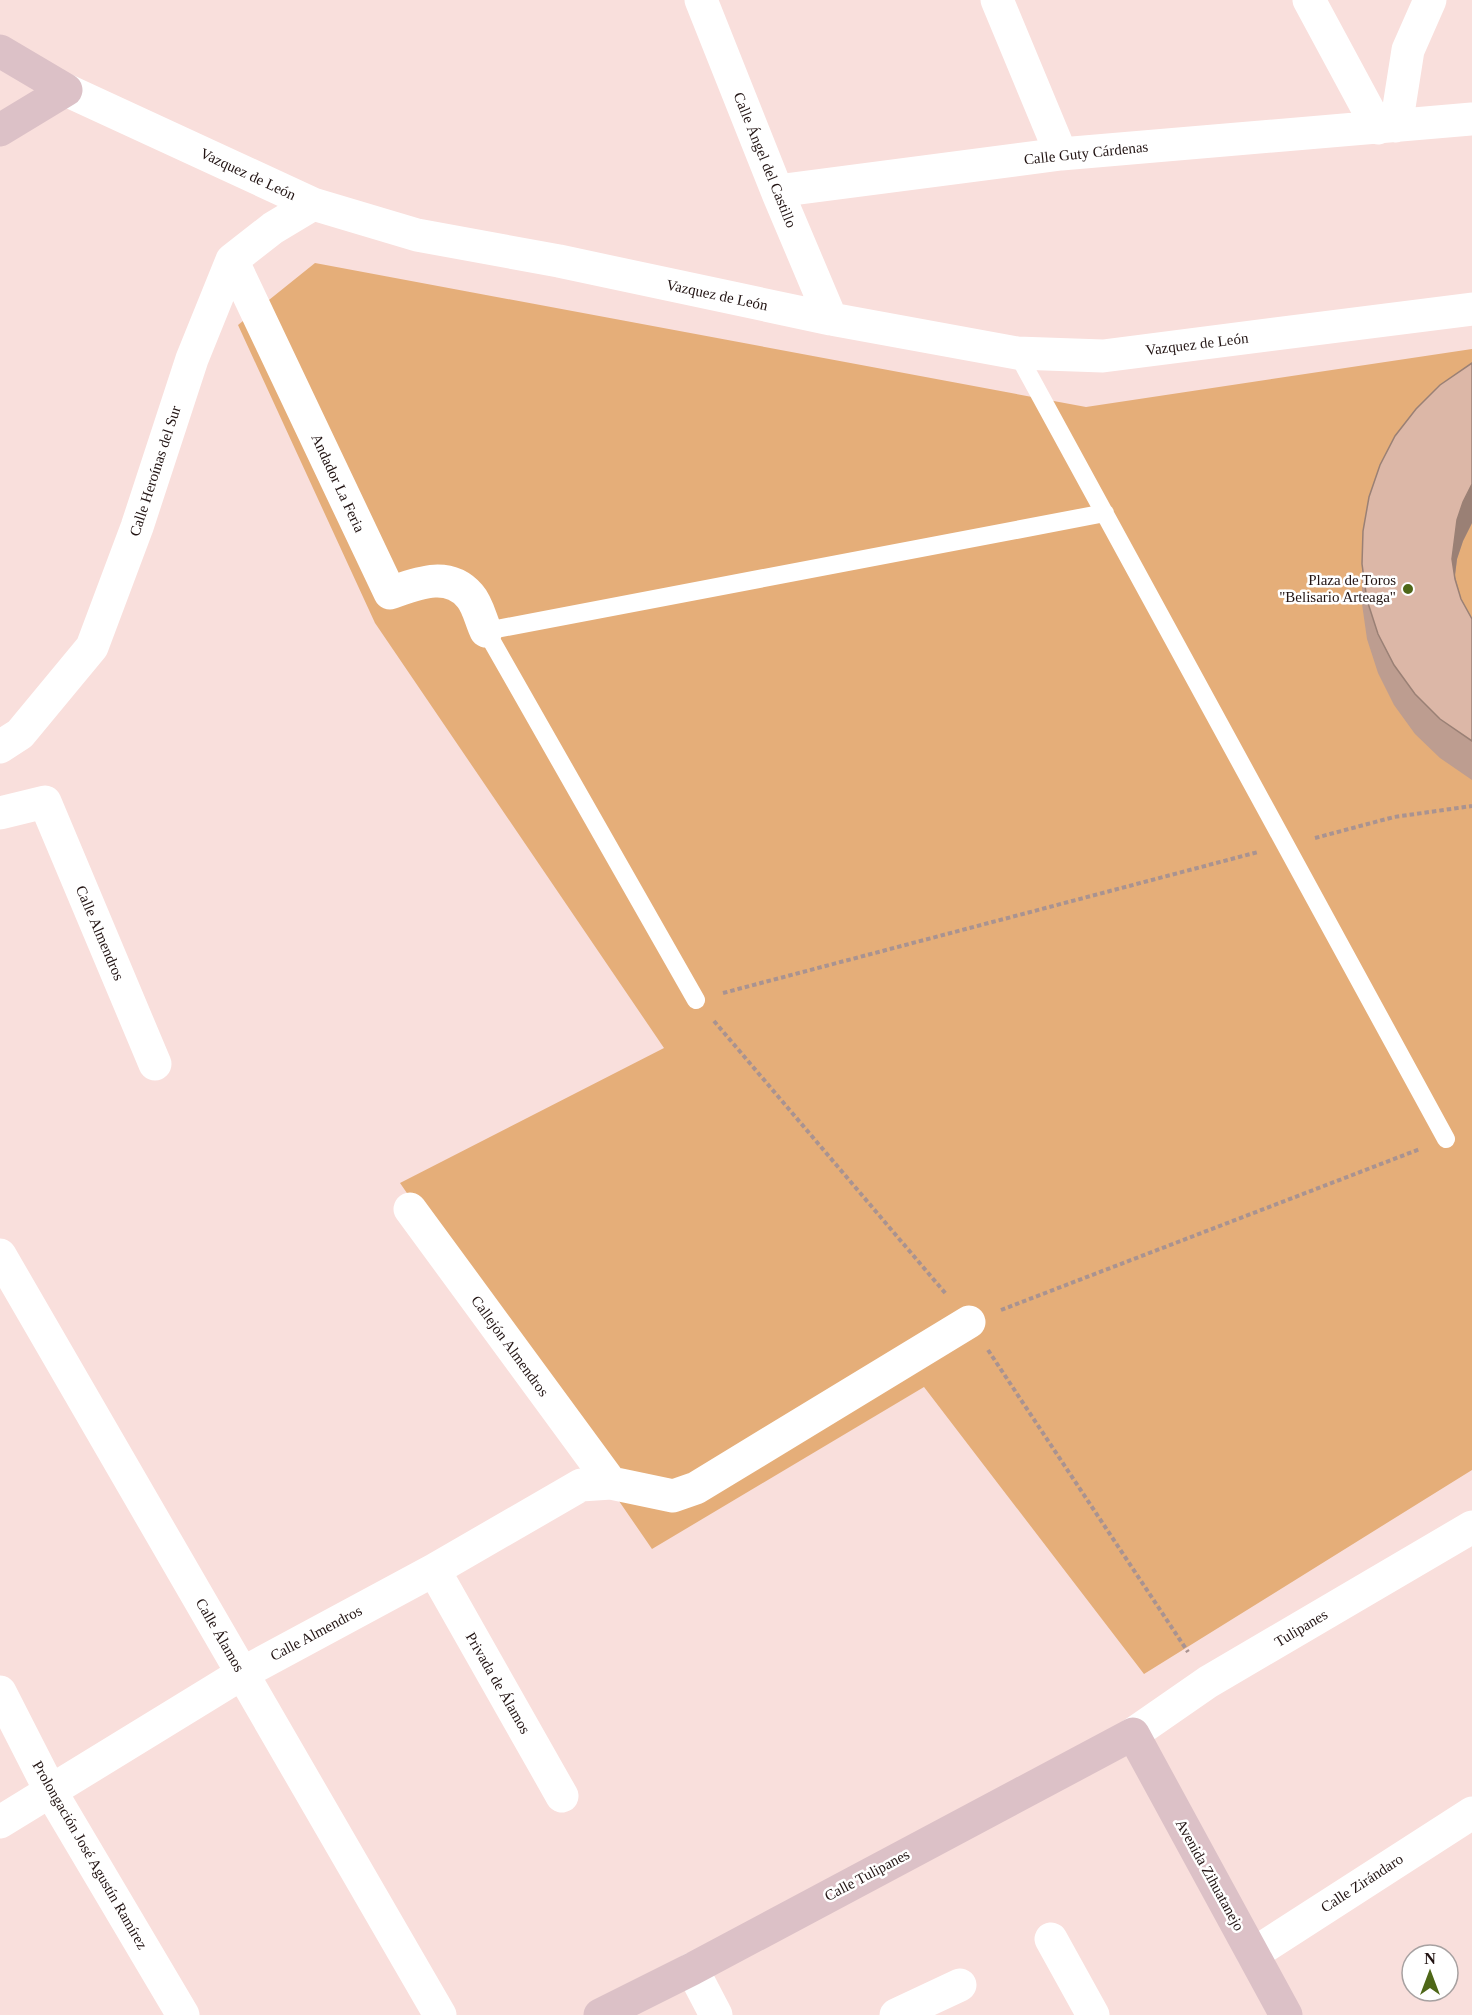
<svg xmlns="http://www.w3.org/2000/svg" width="1472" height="2015" viewBox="0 0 1472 2015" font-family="Georgia,serif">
<rect width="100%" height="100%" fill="#f9dfdc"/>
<path fill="#e5ae79" d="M315,263L1086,407L1472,349V1470L1144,1674L924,1387L652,1549L400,1183L664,1048L375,623L238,325Z"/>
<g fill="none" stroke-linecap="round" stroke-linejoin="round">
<path stroke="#a99391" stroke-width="4" stroke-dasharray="4.5 3" stroke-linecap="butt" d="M1315,838L1394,817L1472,806
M723,993L1258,852
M714,1021L946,1294
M1001,1310L1420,1149
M988,1350L1188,1652"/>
<path stroke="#fff" stroke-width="18" d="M1017,353L1446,1139
M696,1000L486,631L1105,513"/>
<path stroke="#fff" stroke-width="33" d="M701,0L777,191L831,319
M997,0L1061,154
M1309,0L1378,128
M66,90L313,204L417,235L559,261L831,319L1017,353L1103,356L1472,309
M1396,126L1408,50L1430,0
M777,191L1061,154L1472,119
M232,260L390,593C416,584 448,570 470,596C478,605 481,621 486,631
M0,747L20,734L92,647L137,527L192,359L232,260L273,228L313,204
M0,813L45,802L155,1064
M410,1209L611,1483
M0,1255L440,2015
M434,1570L562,1796
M0,1692L51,1792L183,2015
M1133,1734L1208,1682L1472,1527
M0,1822L243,1673L434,1570L581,1485L611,1483L673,1496L696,1488L969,1322
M1051,1939L1093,2015
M1253,1954L1472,1813
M692,1969L716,2015
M896,2015L960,1985"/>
<path stroke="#dcc1c7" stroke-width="33" d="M0,51L66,90L0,130
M600,2015L692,1969L1133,1734L1286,2015"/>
</g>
<path fill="#bd9d90" d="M1472,523L1463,541L1457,559L1455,576L1461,599L1472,619V780L1440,758L1415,734L1394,705L1378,673L1367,639L1362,604V564Z"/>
<path fill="#9a8075" d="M1472,484V523L1463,541L1457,559L1452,599V559L1457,520L1463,502Z"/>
<path fill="#dcb7a7" stroke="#9a8075" stroke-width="1.5" d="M1472,363V484L1463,502L1457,520L1452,559L1455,579L1461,599L1472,619V741L1440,719L1415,694L1394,665L1378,634L1367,600L1362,564L1363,531L1369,497L1380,465L1395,436L1416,409L1440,385Z"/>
<circle fill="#4e6718" stroke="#fff" stroke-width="2" cx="1408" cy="589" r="6"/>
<g text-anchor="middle" stroke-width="5" stroke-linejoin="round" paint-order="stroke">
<g font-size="15" fill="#221413" stroke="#fff">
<text transform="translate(1086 153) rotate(-6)" y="5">Calle Guty Cárdenas</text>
<text transform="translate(765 160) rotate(68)" y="5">Calle Ángel del Castillo</text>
<text transform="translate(248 174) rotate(25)" y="5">Vazquez de León</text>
<text transform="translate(717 295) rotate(12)" y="5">Vazquez de León</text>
<text transform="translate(1197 344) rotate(-7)" y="5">Vazquez de León</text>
<text transform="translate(155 471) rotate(-72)" y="5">Calle Heroínas del Sur</text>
<text transform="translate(338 483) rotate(65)" y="5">Andador La Feria</text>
<text transform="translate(100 933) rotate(67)" y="5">Calle Almendros</text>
<text transform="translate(510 1346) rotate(54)" y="5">Callejón Almendros</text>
<text transform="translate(1301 1628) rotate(-31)" y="5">Tulipanes</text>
<text transform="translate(316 1633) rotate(-28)" y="5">Calle Almendros</text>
<text transform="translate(220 1635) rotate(60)" y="5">Calle Álamos</text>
<text transform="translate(498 1683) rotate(60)" y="5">Privada de Álamos</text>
<text transform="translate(90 1855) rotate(60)" y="5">Prolongación José Agustín Ramírez</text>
<text transform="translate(867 1875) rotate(-28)" y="5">Calle Tulipanes</text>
<text transform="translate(1210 1875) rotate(61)" y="5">Avenida Zihuatanejo</text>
<text transform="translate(1362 1883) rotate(-33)" y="5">Calle Zirándaro</text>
</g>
<g font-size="15" fill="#221413" stroke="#fff" text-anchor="end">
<text x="1396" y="585">Plaza de Toros<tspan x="1396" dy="17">"Belisario Arteaga"</tspan></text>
</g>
</g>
<g transform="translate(1430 1973)"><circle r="28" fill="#ffffff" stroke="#a7a1a1" stroke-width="1.5"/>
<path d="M0-4.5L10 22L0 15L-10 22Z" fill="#4e6718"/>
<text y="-9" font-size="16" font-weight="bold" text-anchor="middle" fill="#221413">N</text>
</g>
</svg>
